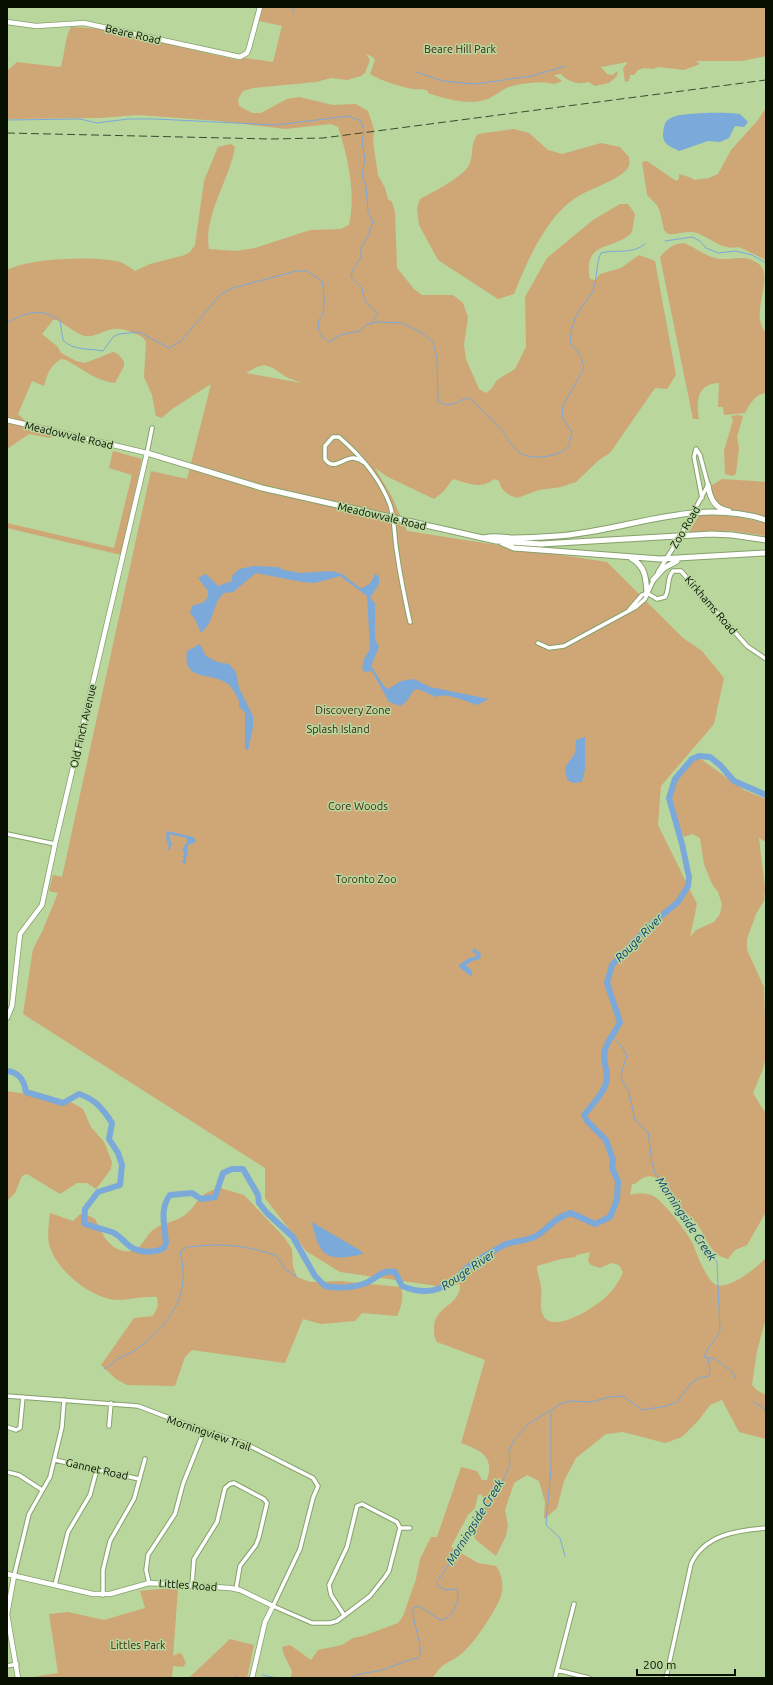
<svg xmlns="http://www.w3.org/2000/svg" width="773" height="1685" viewBox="0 0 773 1685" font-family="Ubuntu,sans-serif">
<rect width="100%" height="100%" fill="#b9d69d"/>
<path fill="#cfa676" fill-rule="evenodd" d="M263,7H766V56L742,61H696L700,64L684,70L658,67L653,69L644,68L638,70L634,75H630L629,81L625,82L623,68L628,62L601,67L607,74L612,75L618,71L617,76L609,83L595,86L589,82C578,85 568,82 561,74L554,75L562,81L554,84C543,81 521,83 509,87C502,89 494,97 485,100C466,105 446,99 428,93V91C423,88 418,90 412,89C398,86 382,81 370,74L375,60L373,57L366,54L370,60L365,73L361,76L347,80L331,78L316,82L253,88L243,91L238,99L239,106L252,113H261L287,99L299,97L333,105L356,104L368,111L374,129L373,142L378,175L385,188L388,199L392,202L395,212L397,268L414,289L422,295H453L463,303L468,317L464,345L466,359L479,389L486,393L491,389L497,380L515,369L526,347L525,297L547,258L593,220L620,204H628L635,214L632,232C616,251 582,239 590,279L595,280L600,274L621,268L639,255L655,261L676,375L667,389L655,388L610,453L599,460L576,482L561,487L539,490L517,498C508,495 501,491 499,481L494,479C482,490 467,483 453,479L443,492L434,499L388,477L375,468L392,497L407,531L607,562L683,638L702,651L724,678L714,724L661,786L658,825L697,904L690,937L696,930L714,922L720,914L722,904L718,892L712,884L704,864L700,838L692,834L684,837C665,797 663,797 690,759H701L744,790L766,799V842L759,838L765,888L764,901L756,914L747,939V950L764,987L766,1056L763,1069L753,1093L766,1114V1212L747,1245L735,1250L728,1259C710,1255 707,1238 697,1224C691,1216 682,1210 676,1202C664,1188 656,1164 635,1184H632L630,1195C635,1193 645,1193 651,1195C661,1197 690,1236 694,1246C696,1254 708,1282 716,1285C730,1290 757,1267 766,1258V1318L757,1351L752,1385L758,1391L766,1395V1439L739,1432L722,1400L710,1405L698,1421L682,1437L665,1443L623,1432L606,1434L576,1458L564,1481L557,1508L544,1519L545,1502L539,1481L527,1475L514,1483L505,1510L508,1525L506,1536L496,1556L476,1540L473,1534C479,1522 490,1507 481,1494L478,1495L475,1508L468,1515L451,1547L478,1563L496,1566C502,1574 504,1586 501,1596C495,1612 474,1644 460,1655C447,1665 443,1661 433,1678H291L292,1671L284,1655L282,1647L290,1645L311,1660L318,1650L342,1645L353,1638L363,1636L398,1623L403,1616L416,1579L420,1559L431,1537H437L461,1467L477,1471L482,1480H487C495,1456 480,1450 461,1443L485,1360L437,1342C434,1337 434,1334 434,1327C435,1305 461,1306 460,1284L444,1287L340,1272L306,1251L265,1198V1168L23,1014L33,949L42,932L58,893L49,891L53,875L62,877L151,471L187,479L211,384L172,409L162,418L156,416L152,395L144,377L146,342C143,336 139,335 133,333C109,321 99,339 85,336C76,334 65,324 57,320H53L42,334L58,347L61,353L76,361L85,363L113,352L118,354L124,361V366L115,383C98,382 81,368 66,360L61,359C50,366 47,374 44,386L32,381L18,414L34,429L52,436L50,438L29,434L7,449V270C30,258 91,256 116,261C123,262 129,267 135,271L150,264L185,255L190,252L195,245L204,181L218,147L231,144L235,147C230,179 203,216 209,249L236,251L255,248L310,230L341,229L349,225C356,193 348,157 338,127L331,124L285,129L219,121L138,115L100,118L7,119V71L17,62L59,67L61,66C65,53 65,37 71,27L103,29L237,60L245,58L273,62L282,26L259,21ZM264,365L273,368L286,377L302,383L246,373L257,367ZM590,1252L588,1261L591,1265L600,1268L611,1263L619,1265L623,1272C620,1281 613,1290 606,1297C595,1307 556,1333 544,1317C538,1308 543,1296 541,1287C540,1279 537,1274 537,1266L561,1259L575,1257L577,1255Z
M766,108V260L739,247C722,251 711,238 697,233C688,230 677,235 668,234L664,230L660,212L657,205L647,195L642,162L647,161L676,181L679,179V174L692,178L693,180L709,178L718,174L731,150L758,120Z
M514,129L529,133L548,150L562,154L601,143L620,147L629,157C629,159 630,163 629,166C622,180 587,189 574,199C546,218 526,263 514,294L498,299L438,260L419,225L417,208L420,199C433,192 459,179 468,167C475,156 469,145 478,134Z
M684,243C694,247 702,254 712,257C730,264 744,250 761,266C773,282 749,313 766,333V393C755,394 750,404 745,413L724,415L723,407H718L719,383C697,384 696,401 699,419H693L660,257C667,249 672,244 684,243Z
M738,415L743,416L737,437L739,448L736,474L732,476L725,474L724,451L733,420L731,416Z
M113,451L142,459L121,555L7,528V523L114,548L132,475L109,468Z
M722,479L766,482V518L750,513L726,509L718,505L711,495V486Z
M700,514L739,517L766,523V536L731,531L689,532Z
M7,1091L69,1101L83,1109L91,1127L104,1142L112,1162L111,1169L96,1189L87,1183H77L60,1194L27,1174L22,1176L15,1193L7,1201Z
M220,1188L244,1195L284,1237L292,1249L293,1267L297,1277L310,1282L340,1281L400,1287C405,1295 401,1308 397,1316L362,1313L355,1321L321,1324L303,1319L285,1363L192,1350L185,1357L175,1386L127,1385L116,1379L101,1365L134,1318L153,1316L158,1306L157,1297C143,1296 130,1300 117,1300C91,1299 55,1269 49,1244C47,1234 49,1223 50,1213L73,1221L80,1214C85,1215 94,1216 96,1221C102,1233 108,1248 124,1251C141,1254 144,1237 154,1229C162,1223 174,1222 182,1217C201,1205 192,1195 220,1188Z
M161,1589H178L173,1656L179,1653L182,1654L186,1663L183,1667L173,1666L172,1678H26L58,1673L49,1614L68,1612L104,1620L145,1608L140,1591Z
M230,1639L254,1645L247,1678H186L191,1676Z"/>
<path fill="#7ba9d9" d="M740,114L748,122L744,127L735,126L729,138L720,142L708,141L679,151C671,147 662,144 663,134C664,127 664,121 671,118C681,112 727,112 740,114Z
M254,566L278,567L284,570L300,573L332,571L342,574L360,588C370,586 372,582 375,573L379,577V584L370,598L375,603V639L379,647L371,666L384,686L388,689L401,681L414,679L430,687L489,699L477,705C466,702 447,692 436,697L418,689L414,690L406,702L400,706L389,702L372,671L365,672L362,669L364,659L370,649L367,596L340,576L315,583L302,582L256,573L233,592L224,593C211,605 216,620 201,633L195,619L190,613L192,606L204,602L208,597V591L198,578L206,574L218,586L232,581V576L239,569Z
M200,644L206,656L217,662L229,664L236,672L239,688L253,716V727L248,751L245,748V712L239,707C240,702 238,699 236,695C224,665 181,689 187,651Z
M585,737V769L582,782L573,783L567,780L565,768C574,752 575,761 576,740Z
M167,831L193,837L196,841L194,843L188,845L187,854L189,856L186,857V864L181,862L184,860L183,856L185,853L182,850L187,842V838L169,834L171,843L173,845H171L170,850L167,849L169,846L166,838Z
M474,948L481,954L480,959L472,961L466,965L472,971V977L460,968L459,965L469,958L475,957L477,954L472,952Z
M312,1222L361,1251L363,1254C328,1262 319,1258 312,1222Z"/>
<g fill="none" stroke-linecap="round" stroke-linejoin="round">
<path stroke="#7ba9d9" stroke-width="1" d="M293,7V13
M416,72L443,81L475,84L532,76L565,66
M7,120L80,119L97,123L128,119H156L276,125L348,116L361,121L364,131L362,143L365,159L362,176L366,186L368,211L373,221L369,234L361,248V257L352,271L351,277L362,288C364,302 367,305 378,313L372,323
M665,241L692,237L700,241L706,248L718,253L736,251L752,255L766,263
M7,323C26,312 42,307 60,321L63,340C73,351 89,348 103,351L113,337L119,334L139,332L169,348L180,342L221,294L233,288L296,271H307L322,281C324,290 325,303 323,313C323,316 319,318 319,321C316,329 322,339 329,342L340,335L359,331L366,325L377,322L402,323L422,333L433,342L437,358L438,401C450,409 456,402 467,398L472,400C481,411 492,418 500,428C507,436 511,447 520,453C531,460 561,458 569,445C570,441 571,436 572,432L562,417L563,406L584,368L581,356L570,343C571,328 574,317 583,305C586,301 590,297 592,293C598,280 595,266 601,253C617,249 631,255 645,244
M708,1358H714L733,1373L736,1379
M104,1369C109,1366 114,1362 119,1358C124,1355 130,1354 135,1350C169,1326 192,1295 180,1252C185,1246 191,1247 199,1246C229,1243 248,1247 276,1255L285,1269L297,1277
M754,1402L766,1410
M551,1412V1468L546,1525L560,1538L565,1556
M262,1675L277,1678
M234,1678L236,1675
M350,1678C360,1672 371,1673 382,1670C395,1666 405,1660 419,1658C424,1645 412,1625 413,1608L419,1606L439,1619L443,1620C455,1614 460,1601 457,1589L445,1590L438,1586L437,1582L500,1487L510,1465L509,1452L513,1442L527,1425L562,1403L571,1401L591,1402L609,1397L623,1396L642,1410L667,1406L677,1402L691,1383L699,1378L709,1376L710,1369L708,1358L704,1357C708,1346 715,1341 720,1331L717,1262L689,1224L655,1173L652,1163L648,1132L635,1120L629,1092L622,1080L621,1074L627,1056L623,1048L612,1037"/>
<path stroke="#7ba9d9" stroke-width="6" d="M7,1071C19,1072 24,1080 26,1092L63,1103L79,1094C95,1099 103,1109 112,1123L109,1139L118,1153L122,1165L120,1185L98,1192L85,1209L84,1223C94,1228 104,1229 114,1233C121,1237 125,1243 131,1247C140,1253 155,1253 164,1248L166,1243C165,1227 159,1209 170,1195L192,1193L201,1199L215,1197L223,1173L232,1169H243L258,1195L259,1203L267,1213L293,1237L315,1276L325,1286C340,1289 352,1288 366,1283C378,1278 382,1269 395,1272L402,1286C431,1298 446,1288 467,1268C477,1259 492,1252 504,1245C514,1240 526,1242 536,1236C550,1227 554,1218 571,1213L595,1224L610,1217L617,1200L618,1181L612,1168L613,1160L606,1140L587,1121L584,1115C592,1105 606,1091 607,1078C607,1069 602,1059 605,1050C607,1041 616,1031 620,1022L607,983L612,965L649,926L678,902L688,886L689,877L682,844L669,798L675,779L692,759L699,756L710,757L720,765L734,781L766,795"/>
<defs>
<path id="minor" d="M696,449L694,457L702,498
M147,453L152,428
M365,463C362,461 358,459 354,458C343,457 334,472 325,459V446L333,437H339C360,455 380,478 390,505C395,520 394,537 397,553C400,576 405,599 410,622
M687,524L708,485L700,455L696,449
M658,572L673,548
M647,593L657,599L665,597C670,589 666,579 673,571H681L747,646L766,659
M629,610L642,595L647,593
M538,643L549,648L564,646L636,607L645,599L654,579
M7,834L55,844
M7,1396L138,1406L196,1428L244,1443L313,1478L318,1486L313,1498L300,1549L273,1606L312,1623H330L337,1621L370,1596L385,1577L389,1571L400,1528L397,1522L362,1504L357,1506L347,1547L329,1585L331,1595L344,1615
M109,1426L111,1403
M7,1427L16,1430L20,1428L23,1397
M55,1460L139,1479
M7,1472L19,1475L42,1490
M400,1528H410
M14,1576L29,1514L50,1477L62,1427L64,1400
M149,1583L146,1570L148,1555L175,1514L183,1484L204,1431
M55,1585L68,1532L90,1495L97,1469
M192,1585L194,1559L217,1522L225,1488L230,1484L234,1483L264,1499L267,1503L259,1537L256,1545L240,1566L236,1589
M103,1595V1570L110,1541L134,1499L145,1459
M7,1666L17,1664
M557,1670L589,1678
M555,1678L574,1604
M666,1678L691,1564C704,1535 737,1530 766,1528"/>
<path id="tertiary" d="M7,22L36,26L84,23L240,57L247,53L249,48L260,7
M7,420L147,453L55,844L42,905L20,934L12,1006L7,1018
M7,1574L93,1594H110L149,1583L230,1588L240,1590L273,1606L265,1622L252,1678
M14,1576L7,1614L18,1678"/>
<path id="secondary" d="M147,453L262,488L496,541L541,544L711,534L732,535L766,540
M708,485C710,499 715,509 729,511
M484,538C495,535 504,538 514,538C528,538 543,537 557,536C628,531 693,497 766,520
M502,543L514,548L660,559L766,553
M631,558C645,566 646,577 647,593
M653,580L664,568L677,561"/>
</defs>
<use href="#minor" stroke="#86a16b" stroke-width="5.5"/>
<use href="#tertiary" stroke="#86a16b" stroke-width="6"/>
<use href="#secondary" stroke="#86a16b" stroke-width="7"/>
<use href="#minor" stroke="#fff" stroke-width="3.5"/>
<use href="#tertiary" stroke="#fff" stroke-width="4.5"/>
<use href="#secondary" stroke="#fff" stroke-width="5"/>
<path stroke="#3b4a2e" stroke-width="1" stroke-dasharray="8 4" stroke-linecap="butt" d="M7,133L270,139L323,138L766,80"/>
<defs>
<path id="minor-bridge" d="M673,548L687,524"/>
</defs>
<use href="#minor-bridge" stroke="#86a16b" stroke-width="5.5" stroke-linecap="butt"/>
<use href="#minor-bridge" stroke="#fff" stroke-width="3.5"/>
</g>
<g text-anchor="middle" stroke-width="3" stroke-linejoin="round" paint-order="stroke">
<g font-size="11" fill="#071000" stroke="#b9d69d">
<text transform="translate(133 34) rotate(13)" y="4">Beare Road</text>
<text transform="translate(69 435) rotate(13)" y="4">Meadowvale Road</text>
<text transform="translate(382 516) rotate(13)" y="4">Meadowvale Road</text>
<text transform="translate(685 527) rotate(-59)" y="4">Zoo Road</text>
<text transform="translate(711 605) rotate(49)" y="4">Kirkhams Road</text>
<text transform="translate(83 726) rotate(-77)" y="4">Old Finch Avenue</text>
<text transform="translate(209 1433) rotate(19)" y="4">Morningview Trail</text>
<text transform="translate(97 1469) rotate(13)" y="4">Gannet Road</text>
<text transform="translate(188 1585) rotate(4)" y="4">Littles Road</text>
</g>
<g font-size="11" fill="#3b2810" stroke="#b9d69d">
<text x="460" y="53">Beare Hill Park</text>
<text x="353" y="714">Discovery Zone</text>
<text x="338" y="733">Splash Island</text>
<text x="358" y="810">Core Woods</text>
<text x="366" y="883">Toronto Zoo</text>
<text x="138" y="1649">Littles Park</text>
</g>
<g font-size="12" font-style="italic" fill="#0d416e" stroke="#b9d69d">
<text transform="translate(639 938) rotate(-45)" y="4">Rouge River</text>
<text transform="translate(686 1219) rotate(56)" y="4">Morningside Creek</text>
<text transform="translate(468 1270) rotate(-34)" y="4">Rouge River</text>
<text transform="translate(475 1522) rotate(-58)" y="4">Morningside Creek</text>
</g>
</g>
<rect width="773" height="1685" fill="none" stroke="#071000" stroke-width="16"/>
<path d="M637 1669v6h98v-6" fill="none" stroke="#071000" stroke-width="2"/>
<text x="643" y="1669" font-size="12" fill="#071000" stroke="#b9d69d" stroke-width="3" paint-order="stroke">200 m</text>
</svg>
